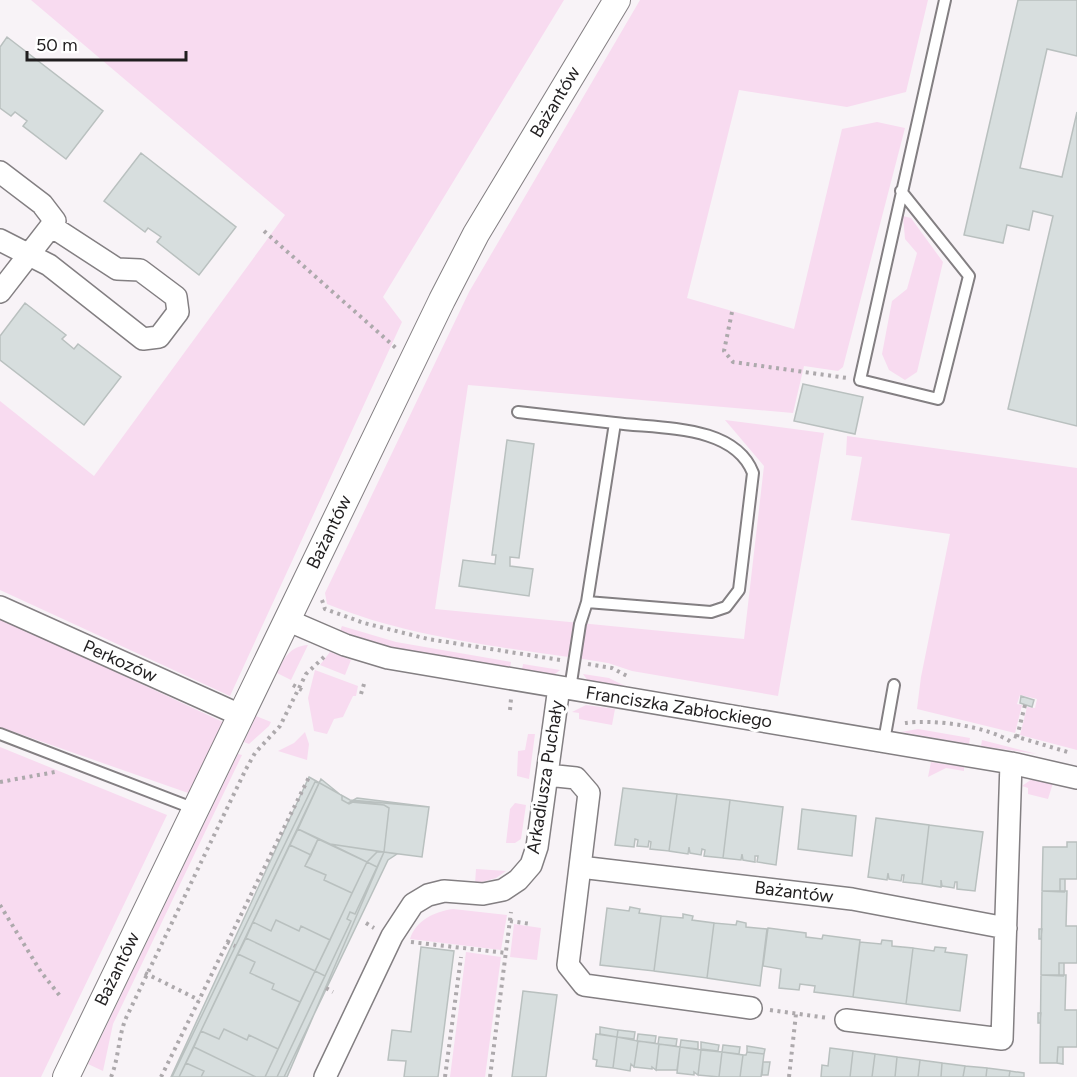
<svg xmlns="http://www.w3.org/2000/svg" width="1077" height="1077" viewBox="0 0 1077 1077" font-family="Figtree,sans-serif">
<rect width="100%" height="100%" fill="#f8f3f7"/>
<path fill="#f8dbf0" d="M31,0H564L383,297L402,322L230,696L0,590V401L94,476L285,215Z
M640,0H928L906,92L847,107L739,90L687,298L794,329L842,129L877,122L905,128L843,367L838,371L804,366L793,413L468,385L435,609L744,639L764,466L725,420L824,433L778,696L632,671L608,663C513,648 416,640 327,604L325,593L469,292Z
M903,216L911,218L943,262L917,372L905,380L889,370L882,354L892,301L907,289L917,253L905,239Z
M847,436L1077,468V750L1020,735L1027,707L1035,708L1037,699L1020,695L1017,704L1022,705L1015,733L917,709L921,677L950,534L851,520L862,457L846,455Z
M0,618L225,723L191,794L0,727Z
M342,626L396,642L511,662L510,668L394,648L340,631Z
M308,645L291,680L277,673C284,658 290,646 308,645Z
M330,652L351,660L345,675L320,665Z
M523,664L560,670L554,675L522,670Z
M315,670L358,686L356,696H353L343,717L334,719L327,734L314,731L308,698Z
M583,674L609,678L627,687L588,681Z
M586,705L615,709L612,725L579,719V713L572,712Z
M256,716L271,722L269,726L249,744L244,742Z
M918,729L970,738L969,744L901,732Z
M305,732L309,744L307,760L278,751L294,743Z
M528,734H535L529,779L517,776L518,751L525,750Z
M982,740L1037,754L981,746Z
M0,747L167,815L41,1077H0Z
M238,754L242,755L113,1024L103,1071L88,1064Z
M931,762L964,767V771L946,768L928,777Z
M1032,779L1053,783L1048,799L1028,794V788L1022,786Z
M515,803L526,805L521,839L515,843H506L510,809Z
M476,869L506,871L496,878L475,884Z
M453,909L507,915L501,950L410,939C416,920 434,912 453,909Z
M514,924L541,928L537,960L510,957Z
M466,952L501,957L485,1077H450Z"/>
<path fill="#d7dede" stroke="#b9c0bf" stroke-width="1.5" d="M1018,0H1077V56L1047,49L1020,168L1062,177L1077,112V426L1008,409L1053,216L1033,211L1029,230L1007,225L1003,243L964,235Z
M7,37L103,111L66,159L23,126L27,121L15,112L11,116L0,108V47Z
M141,153L236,227L199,275L157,242L161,237L148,228L145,232L104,201Z
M25,303L66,335L62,339L74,349L78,344L121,377L84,425L0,360V336Z
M803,384L863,397L855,434L794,421Z
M507,440L534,444L519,558L510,557V566L533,569L529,596L459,586L463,560L495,564L496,555H492Z
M1021,696L1034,700L1032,707L1020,703Z
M309,777L350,800L429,807L422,857L384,852L287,1077H171Z
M321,779L342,796V800L349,804L355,801L384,805L389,808L384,852L330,844L298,829Z
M315,782L319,783L179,1077H172Z
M623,788L677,794L669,851L650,849L651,842L649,841L648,847L637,846L638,840L635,839L634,847L615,845Z
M677,794L730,800L723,858L704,856L705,850L702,849L701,855L690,853L689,847L688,854L669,851Z
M357,798L429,807L422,857L384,852L389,808L384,805L350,802Z
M730,800L783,807L776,865L757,862L758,856H755V862L743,860L742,854L741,860L723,858Z
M802,809L856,816L852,856L798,849Z
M876,818L929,825L922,884L903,882L904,875H902L901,881L889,879L888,873L887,880L868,877Z
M929,825L983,832L975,891L957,889V882H955L954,888L942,886L941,880V887L922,884Z
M298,829L318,839L311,855L290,845Z
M318,839L367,862L352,893L324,880L326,875L305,866Z
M1067,842H1077V879H1060V891L1065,892L1042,891L1043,847H1067Z
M330,844L376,851L377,852L367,862Z
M290,845L311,855L305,866L326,875L324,880L352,893L330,940L301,926L299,931L276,920L271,931L253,922Z
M377,852H384L377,867L367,862Z
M384,852L397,854L388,860L284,1077H277L351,921L347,919L350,912L355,914Z
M367,862L377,867L355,914L350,912L347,919L351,921L325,976L315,971Z
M1060,879H1065V891H1060Z
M1042,891H1067L1066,926H1077V963H1059V975L1064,976L1041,975Z
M630,907L640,909L639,913L661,916L654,971L600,965L607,908L629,911Z
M683,914L693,916L692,920L714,923L707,978L654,971L661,916L683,918Z
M276,920L299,931L301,926L330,940L315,971L246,938L253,922L271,931Z
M737,921L746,923V927L767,929L760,986L707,978L714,923L736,925Z
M768,928L806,933V937L822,939L823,935L860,940L853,997L814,992L815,986L800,984L799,990L779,988L781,969L763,966Z
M1039,929H1042L1041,939H1039Z
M246,938L315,971L300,1002L272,989L274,984L250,973L255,962L238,954Z
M882,940L892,941V946L913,948L906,1004L853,997L860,942L881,944Z
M421,947L454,951L438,1077H404L406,1061L388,1060L392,1030L411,1032Z
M935,947L946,948L945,952L967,955L960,1011L906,1004L913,948L934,951Z
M238,954L255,962L250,973L274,984L272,989L300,1002L278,1049L249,1035L247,1040L224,1029L219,1039L201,1031Z
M1059,963H1064V975H1059Z
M315,971L325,976L277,1077H265Z
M1041,975H1066L1065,1010H1077V1047H1058L1057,1063H1040Z
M523,991L557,995L546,1077H512Z
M1038,1013H1041L1040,1023H1038Z
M600,1027L618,1030L617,1037L600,1034Z
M224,1029L247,1040L249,1035L278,1049L265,1077H256L194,1047L201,1031L219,1039Z
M618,1030L635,1032L634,1039L617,1037Z
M596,1034L617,1037L613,1068L596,1066L597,1060L593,1059Z
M638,1034L656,1036L655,1043L637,1041Z
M617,1037L638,1041L634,1067L631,1064L630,1071L613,1068Z
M659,1037L677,1039L676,1046L658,1044Z
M681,1040L698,1042V1049L680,1047Z
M638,1041L659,1044L656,1070L652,1067V1069L634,1067Z
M701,1042L719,1045L718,1051L701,1049Z
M659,1044L680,1047L677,1070H656Z
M723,1045L740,1047L739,1054L722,1052Z
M747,1046L765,1049L764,1054L747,1052Z
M194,1047L256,1077H201L204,1071L186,1063Z
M680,1047L701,1050L698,1075L694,1072V1075L677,1073Z
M1058,1047H1063V1064L1057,1063Z
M830,1048L853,1051L850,1077H821L822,1065L828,1066Z
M701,1050L722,1052L719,1077L698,1075Z
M853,1051L875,1054L872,1077H850Z
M722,1052L743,1055L740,1077H719Z
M747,1052L764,1054L761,1077H740L743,1055H746Z
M875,1054L897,1057L895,1077H872Z
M897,1057L920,1060L918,1077H895Z
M920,1060L942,1063L941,1077H918Z
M763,1062H770L768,1075H762Z
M186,1063L204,1071L201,1077H179Z
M942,1063L965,1066L963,1077H941Z
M965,1066L987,1068L986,1077H963Z
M987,1068L1010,1071L1009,1077H986Z
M1010,1071L1024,1073V1077H1009Z"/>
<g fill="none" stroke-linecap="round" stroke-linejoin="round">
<defs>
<path id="service" d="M901,191L969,276L938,399L860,380L945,0
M518,412L615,423L587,602L580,624L570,689
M587,602L711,612L726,607L739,590L753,473C734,424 660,429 615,423
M0,734L195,809
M884,741L894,685"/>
<path id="minor" d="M0,172L42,204L55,221L0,292
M0,240L49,265L143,339L159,337L178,312L176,297L140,270L117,269L51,226
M0,607L240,715
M287,620L345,645L388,658L1011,763L1077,778
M547,775L576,778L589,793L568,965L584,985L751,1008
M580,867L852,899L1006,928
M846,1020L1002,1039L1011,763
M325,1077L392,936L413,904L428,895L444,891L483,894L503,890L518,880L531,865L537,847L559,687"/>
<path id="tertiary" d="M66,1077L442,300L476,234L617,0"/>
</defs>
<use href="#service" stroke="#837f82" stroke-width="14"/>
<use href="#minor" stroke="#837f82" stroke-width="24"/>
<use href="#tertiary" stroke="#837f82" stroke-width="28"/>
<path stroke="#ada9ac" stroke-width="4" stroke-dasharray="3 4.5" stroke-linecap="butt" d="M264,231L396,348
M732,312L724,351L733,362L847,378
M322,600L325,609L364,623L428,639L560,660
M588,664L612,668L629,677
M293,685L302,690
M361,694L364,684
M510,710L511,699
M905,723C933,719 988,726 1011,742
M1014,736L1071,753
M1017,737L1025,705
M0,782L55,772
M0,905L41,972L60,996
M510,921L531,924
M366,923L374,928
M227,942L235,946
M411,942L506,953
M145,973L199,1000
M326,988L333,992
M770,1010L828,1018
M111,1077C119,1058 118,1037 126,1018L246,769L255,753L280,726L306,674L324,657
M161,1077L309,777
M445,1077L461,957
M490,1077L511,912
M789,1077L796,1014"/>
<use href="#service" stroke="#fff" stroke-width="10"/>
<use href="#minor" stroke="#fff" stroke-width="21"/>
<use href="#tertiary" stroke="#fff" stroke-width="26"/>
</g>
<g text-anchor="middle" stroke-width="6" stroke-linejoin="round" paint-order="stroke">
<g font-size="18" fill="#201e1f" stroke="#fff">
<text transform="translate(555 102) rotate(-59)" y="6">Bażantów</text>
<text transform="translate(329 532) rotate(-64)" y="6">Bażantów</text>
<text transform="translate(120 661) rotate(24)" y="6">Perkozów</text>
<text transform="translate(679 707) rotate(9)" y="6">Franciszka Zabłockiego</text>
<text transform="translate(545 777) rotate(-81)" y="6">Arkadiusza Puchały</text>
<text transform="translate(794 892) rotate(7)" y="6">Bażantów</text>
<text transform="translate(117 969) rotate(-64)" y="6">Bażantów</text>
</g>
</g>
<path d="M27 51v9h159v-9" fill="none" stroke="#201e1f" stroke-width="3"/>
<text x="36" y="51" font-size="18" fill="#201e1f" stroke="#ffffff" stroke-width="4.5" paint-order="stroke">50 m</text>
</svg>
